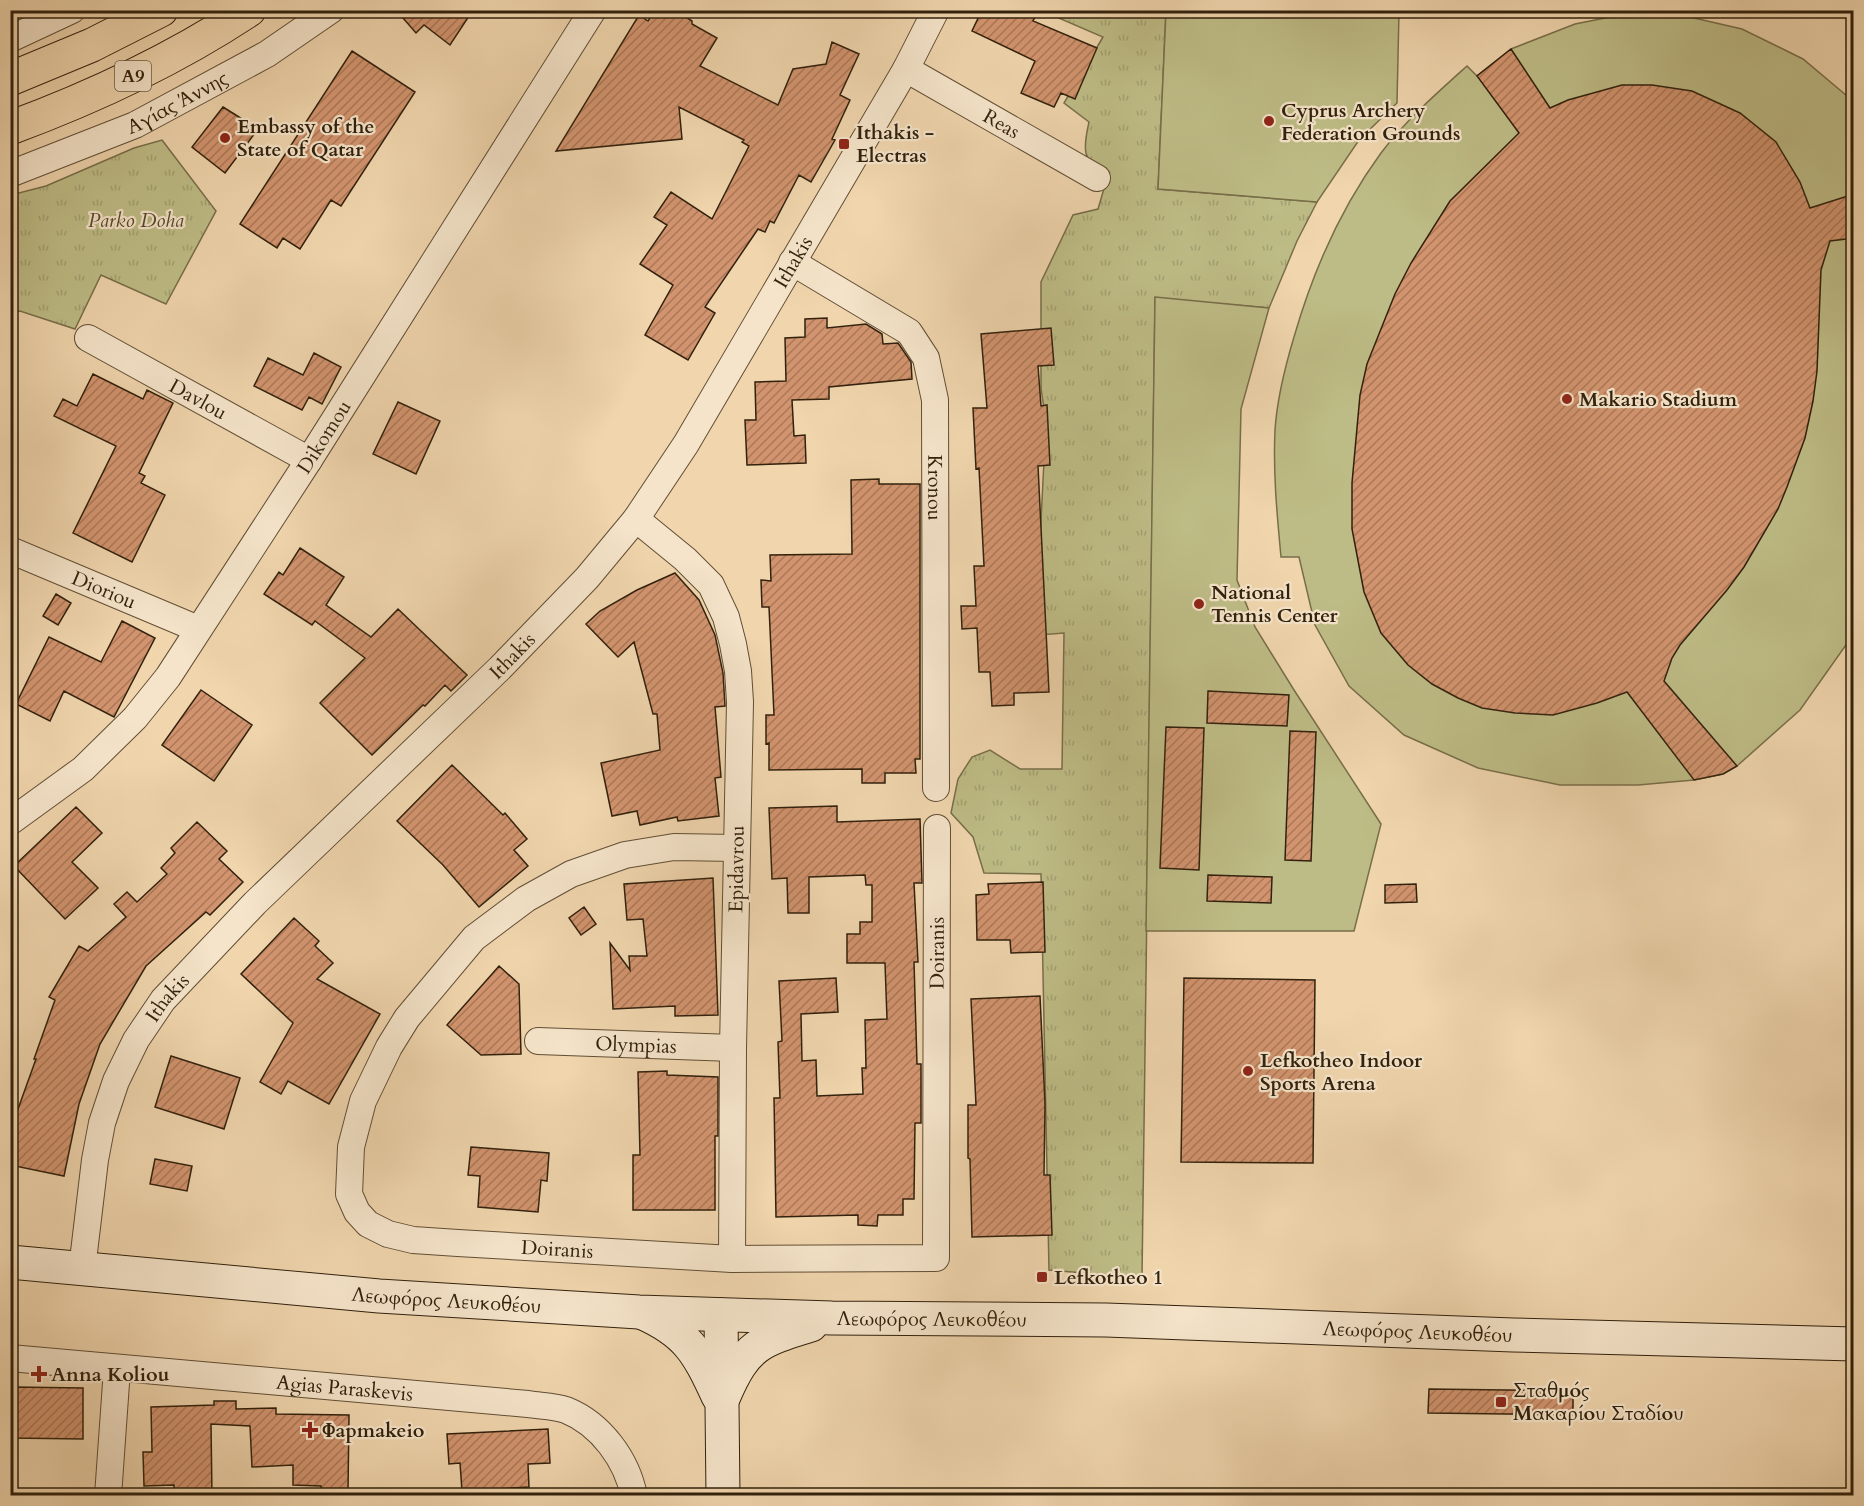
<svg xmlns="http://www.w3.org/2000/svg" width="1864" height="1506" viewBox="0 0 1864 1506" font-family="Cardo,serif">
<defs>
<pattern id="park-tufts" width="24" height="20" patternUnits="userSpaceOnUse" patternTransform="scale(1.5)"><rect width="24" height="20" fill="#bebc86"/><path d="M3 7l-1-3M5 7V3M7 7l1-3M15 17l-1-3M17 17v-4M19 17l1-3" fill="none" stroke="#a4a172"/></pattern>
<pattern id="building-hatch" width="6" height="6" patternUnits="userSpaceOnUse" patternTransform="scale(1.5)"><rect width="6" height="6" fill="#d2946e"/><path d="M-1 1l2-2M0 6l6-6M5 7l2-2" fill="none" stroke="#ab7859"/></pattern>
</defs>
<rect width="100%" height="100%" fill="#f0d5ad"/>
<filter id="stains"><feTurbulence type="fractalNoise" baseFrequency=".00333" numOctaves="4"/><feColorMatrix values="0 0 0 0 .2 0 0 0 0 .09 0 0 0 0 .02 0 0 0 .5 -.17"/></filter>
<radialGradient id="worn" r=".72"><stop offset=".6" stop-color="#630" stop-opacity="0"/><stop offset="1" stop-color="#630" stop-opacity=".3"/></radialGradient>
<path fill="url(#park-tufts)" stroke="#786e4a" stroke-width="1.5" d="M1049,10L1166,11L1158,189L1317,202L1297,241L1269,308L1155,298L1142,1278L1049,1270L1041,874L984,873L973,837L951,813L958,779L972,757L990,750L1020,769H1062L1064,633L1039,635L1040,540L1046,422L1041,388V282L1073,215L1098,209L1108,175C1081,163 1083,148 1089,122L1064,103L1103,37L1047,13Z
M162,140L216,211L166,304L101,275L75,329L20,311L11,314V195L46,186L134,148Z"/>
<path fill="#bebc86" stroke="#786e4a" stroke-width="1.5" d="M1166,11H1399L1397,103L1359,140L1317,202L1158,189Z
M1625,14L1681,15L1742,29L1803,59L1853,101V635L1800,710L1737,766L1723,774L1694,780L1638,785H1560L1478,768L1404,735L1349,686L1315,625L1299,557H1281C1277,514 1273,473 1275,430C1277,399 1285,367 1294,337C1313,271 1340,209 1381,153C1405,121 1437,93 1467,66L1477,76L1511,49L1575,24Z
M1155,297L1269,308L1241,409L1237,580L1255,627L1294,690L1381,824L1354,931H1146Z"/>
<path fill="url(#building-hatch)" stroke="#31210d" stroke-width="1.5" d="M396,10H473L450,45L424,25L416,33Z
M655,10H675L692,21V24L717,38L700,66L778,105L793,69L826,64L832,42L859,54L840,95L850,100L832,139L835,140L811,182L799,175L774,223L770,221L765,232L758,229L705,307L715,313L688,360L645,335L673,285L640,264L667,225L654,217L671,192L712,219L749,146L742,142L744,140L679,107L682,139L556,151L639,15L648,21Z
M982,10H1039L1033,21L1097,48L1075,99L1061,93L1054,107L1021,93L1035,61L972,31Z
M1511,49L1550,108L1568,100L1622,85H1652L1692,91L1740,113L1776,142L1800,182L1810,208L1854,194V238L1830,241L1821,270L1817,371L1813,401L1805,438L1787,487L1778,509L1744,567L1727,590L1680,645L1672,658L1664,681L1737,766L1723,774L1694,780L1627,692L1597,703L1553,715L1515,713L1482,708L1458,698L1432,684L1408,665L1381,633L1364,592L1352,529V483L1360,395L1367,364L1395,294L1411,263L1450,201L1519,133L1477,76Z
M352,51L415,92L341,206L331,200L300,249L283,238L277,248L240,224Z
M223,107L258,129L225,173L192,147Z
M827,318V328L866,324L882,334L883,344L898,343L911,362L912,379L829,387V399L792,400L794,436L805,435L806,463L747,465L745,420H756L755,382L786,381L785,338L805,337V319Z
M1051,328L1054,365L1038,366L1041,406L1047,405L1050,465L1038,466L1049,692L1014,693V705L992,706L990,672H979L977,628L962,629L961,606H976L974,566H984L979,468L976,469L973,408H987L981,334Z
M314,353L341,367L322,404L309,397L302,410L254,386L268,358L303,375Z
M93,374L143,399L147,390L173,403L139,473L145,476L141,483L165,495L132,562L73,533L116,446L54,416L63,399L77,406Z
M398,402L440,421L416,474L373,454Z
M879,479V484H920V759H915L916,773H885V783H862V769L769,770V743L766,744V715H774L769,607H762L761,580L771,581L770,555L852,554L851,480Z
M300,548L344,577L326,605L371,637L398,609L467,675L451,691L445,685L425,706L423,705L372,755L320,703L365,658L315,621L312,625L264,594L279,572L283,575Z
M675,573L699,600L715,635L723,673L725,706L715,707L721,777L715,778L719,816L678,821L677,817L640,825L637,811L612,816L601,763L660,750L657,714H653L634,642L618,657L586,624L600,611L637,590Z
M56,594L71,603L58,625L43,616Z
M122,621L155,638L114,717L64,691L50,721L16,704L49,637L101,662Z
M201,690L252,725L214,781L162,745Z
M1208,691L1289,695L1287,726L1207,723Z
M1166,727L1204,728L1199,870L1160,868Z
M1290,731L1316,732L1311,861L1285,860Z
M452,765L503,815L505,813L527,839L514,850L528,866L479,907L443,865L397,821Z
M837,806V822L920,819L922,883H914L918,962H914L917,1064H921V1123H915L914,1199H903V1215H878L877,1226L858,1225V1215L776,1217L774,1098H780L778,1042L782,1041L779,981L836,978L838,1012L801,1014L802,1061L816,1060L817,1096L863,1094L862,1068H866L865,1020L887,1019L885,963H847V934H860V922H872V885H866L865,875L809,877V913H788L787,878L772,879L769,808Z
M76,807L102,833L72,862L98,888L65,919L14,866Z
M197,822L227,851L219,859L243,882L210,915L206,912L146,966L100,1044L79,1104L64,1176L10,1165V1107L18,1109L36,1059H34L55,1000L49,997L79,946L88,951L126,917L114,904L127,892L137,902L167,874L161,868L175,853L171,848Z
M1208,875L1272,877L1271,903L1207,901Z
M713,878L718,1015L675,1016V1006L613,1009L610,943L630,970L629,956H647L643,919L627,920L624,884Z
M1043,882L1045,952L1011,953L1010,940H977L976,895L989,894L988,884Z
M1416,884L1417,902L1385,903V885Z
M584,907L596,924L581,935L569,918Z
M294,918L319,941L315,946L333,963L317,979L380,1014L329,1104L288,1081L281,1094L260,1082L293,1023L241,974Z
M499,966L519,984L521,1054L481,1055L447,1025Z
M1184,978L1315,980L1313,1163L1181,1162Z
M1040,996L1045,1104L1044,1175H1050L1052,1235L972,1237L970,1159L968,1158V1105H976L971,999Z
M171,1056L240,1078L224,1129L155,1107Z
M667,1071V1075L718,1077V1136H715V1210H633V1155H640L638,1072Z
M471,1147L549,1153L547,1181L541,1180L538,1212L478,1207L480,1176L468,1175Z
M155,1159L192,1166L187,1191L150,1184Z
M14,1387L83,1388V1439L10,1438V1413H14Z
M1429,1389L1573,1391V1415L1428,1413Z
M214,1401H236V1409L276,1408V1414L349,1415L348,1491L321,1490V1486L293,1485V1465L252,1467L250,1426L211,1424L212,1496H174V1485L144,1486L143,1452H152L151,1407L214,1405Z
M548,1429L550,1463L528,1464L529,1487L462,1491L460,1463L449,1464L447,1434Z"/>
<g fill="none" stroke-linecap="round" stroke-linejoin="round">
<defs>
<g id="street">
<path d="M10,39L72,10"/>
<path id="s1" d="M906,69L1097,178"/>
<path id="s2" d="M10,174L135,125L267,54L331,10"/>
<path id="s3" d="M792,262L909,332L926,358L935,400L936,788"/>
<path id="s4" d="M88,338L309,460"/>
<path d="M636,519L685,559L711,585L726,617L733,644L738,671L740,702L733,1048L732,1259"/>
<path id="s5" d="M10,550L198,629"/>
<path id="s6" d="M10,822L83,769L135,718L168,677L309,460L593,10"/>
<path id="s7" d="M736,848L674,847L625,855L571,874L526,899L474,938L407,1018L389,1047L363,1101L351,1147L349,1194L357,1212L368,1224L388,1234L413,1240L458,1243L732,1259L936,1258L937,828"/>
<path id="s8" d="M538,1041L733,1048"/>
<path id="s9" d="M82,1269L95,1160L102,1123L116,1081L136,1040L163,1000L255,903L500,668L587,578L636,519L686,444L906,69L936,10"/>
<path id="s10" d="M10,1358L528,1404C540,1406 554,1406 566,1410C601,1424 627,1460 634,1496"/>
<path d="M108,1496L117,1369"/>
</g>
<g id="secondary">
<path id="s11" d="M10,1262L379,1296L639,1312L832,1318L1106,1320L1513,1335L1854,1344"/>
<path d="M643,1313C688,1333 698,1353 718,1396"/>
<path d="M721,1315L723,1496"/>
<path d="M724,1396C746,1345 759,1341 811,1325"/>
</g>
<path id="highway" d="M10,79L92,45L161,10
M10,128C94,97 175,59 249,10"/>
</defs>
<use href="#street" stroke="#614e35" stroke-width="28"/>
<use href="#secondary" stroke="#31210d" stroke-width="35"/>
<use href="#highway" stroke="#31210d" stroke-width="35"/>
<use href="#street" stroke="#f5e4ca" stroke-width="26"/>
<use href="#secondary" stroke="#f5e4ca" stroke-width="33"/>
<use href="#highway" stroke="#f0d5ad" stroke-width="33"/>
</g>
<g fill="#8f2418" stroke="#f5e4ca" stroke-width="2">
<circle cx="1269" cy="121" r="6"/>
<circle cx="225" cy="138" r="6"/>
<rect x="838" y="138" width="12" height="12" rx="3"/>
<circle cx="1567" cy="399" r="6"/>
<circle cx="1199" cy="604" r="6"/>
<circle cx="1248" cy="1071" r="6"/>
<rect x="1036" y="1271" width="12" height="12" rx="3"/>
<path d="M36 1365h6v6h6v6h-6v6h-6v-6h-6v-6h6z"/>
<rect x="1495" y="1396" width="12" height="12" rx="3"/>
<path d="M307 1421h6v6h6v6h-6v6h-6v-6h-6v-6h6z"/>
</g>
<g text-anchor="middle" stroke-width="4.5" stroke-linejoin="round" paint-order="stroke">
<rect fill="#f5e4ca" stroke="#6c5c46" stroke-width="1.5" x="115" y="61" width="36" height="30" rx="4.5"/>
<g font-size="18" font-weight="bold" fill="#31210d">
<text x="133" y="82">A9</text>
</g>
<g font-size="20" fill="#31210d" stroke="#f5e4ca">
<text dy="7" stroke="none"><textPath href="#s2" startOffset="182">Αγίας Άννης</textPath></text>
<text dy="7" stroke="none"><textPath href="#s1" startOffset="110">Reas</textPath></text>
<text dy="7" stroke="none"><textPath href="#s9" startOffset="1262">Ithakis</textPath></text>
<text dy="7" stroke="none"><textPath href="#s4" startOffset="126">Davlou</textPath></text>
<text dy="7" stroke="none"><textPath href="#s6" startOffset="502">Dikomou</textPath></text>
<text dy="7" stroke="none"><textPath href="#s3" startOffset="298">Kronou</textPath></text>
<text dy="7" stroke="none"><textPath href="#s5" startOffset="102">Dioriou</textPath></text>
<text dy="7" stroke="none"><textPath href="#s9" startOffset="776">Ithakis</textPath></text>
<text transform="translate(736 869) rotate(-89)" y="7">Epidavrou</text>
<text dy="7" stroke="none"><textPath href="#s7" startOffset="1491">Doiranis</textPath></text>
<text dy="7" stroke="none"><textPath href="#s9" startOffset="290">Ithakis</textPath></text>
<text dy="7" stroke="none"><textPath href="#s8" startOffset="98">Olympias</textPath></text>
<text dy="7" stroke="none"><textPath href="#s7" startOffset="807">Doiranis</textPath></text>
<text dy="7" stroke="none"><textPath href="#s11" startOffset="438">Λεωφόρος Λευκοθέου</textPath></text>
<text dy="7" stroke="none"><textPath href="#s11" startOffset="924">Λεωφόρος Λευκοθέου</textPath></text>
<text dy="7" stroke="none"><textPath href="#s11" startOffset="1410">Λεωφόρος Λευκοθέου</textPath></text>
<text dy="7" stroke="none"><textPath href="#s10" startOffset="336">Agias Paraskevis</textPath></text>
</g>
<g font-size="20" font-weight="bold" fill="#31210d" stroke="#f5e4ca" text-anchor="start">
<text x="1281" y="117">Cyprus Archery<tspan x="1281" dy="23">Federation Grounds</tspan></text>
<text x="237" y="133">Embassy of the<tspan x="237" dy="23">State of Qatar</tspan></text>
<text x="856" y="139">Ithakis -<tspan x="856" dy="23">Electras</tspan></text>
<text x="1579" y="406">Makario Stadium</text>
<text x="1211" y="599">National<tspan x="1211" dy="23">Tennis Center</tspan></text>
<text x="1260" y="1067">Lefkotheo Indoor<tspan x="1260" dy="23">Sports Arena</tspan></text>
<text x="1054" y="1284">Lefkotheo 1</text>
<text x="51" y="1381">Anna Koliou</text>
<text x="1513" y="1397">Σταθμός<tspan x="1513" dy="23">Μακαρίου Σταδίου</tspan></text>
<text x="322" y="1437">Φapmakeio</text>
</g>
<g font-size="20" font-style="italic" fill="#54482b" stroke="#f5e4ca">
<text x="136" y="227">Parko Doha</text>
</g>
</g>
<rect width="1864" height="1506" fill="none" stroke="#f0d5ad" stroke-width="36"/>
<rect x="12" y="12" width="1840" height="1482" fill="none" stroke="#31210d" stroke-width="3"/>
<rect x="18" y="18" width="1828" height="1470" fill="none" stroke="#31210d" stroke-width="1.5"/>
<rect width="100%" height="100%" filter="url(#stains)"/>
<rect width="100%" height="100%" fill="url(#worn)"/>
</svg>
